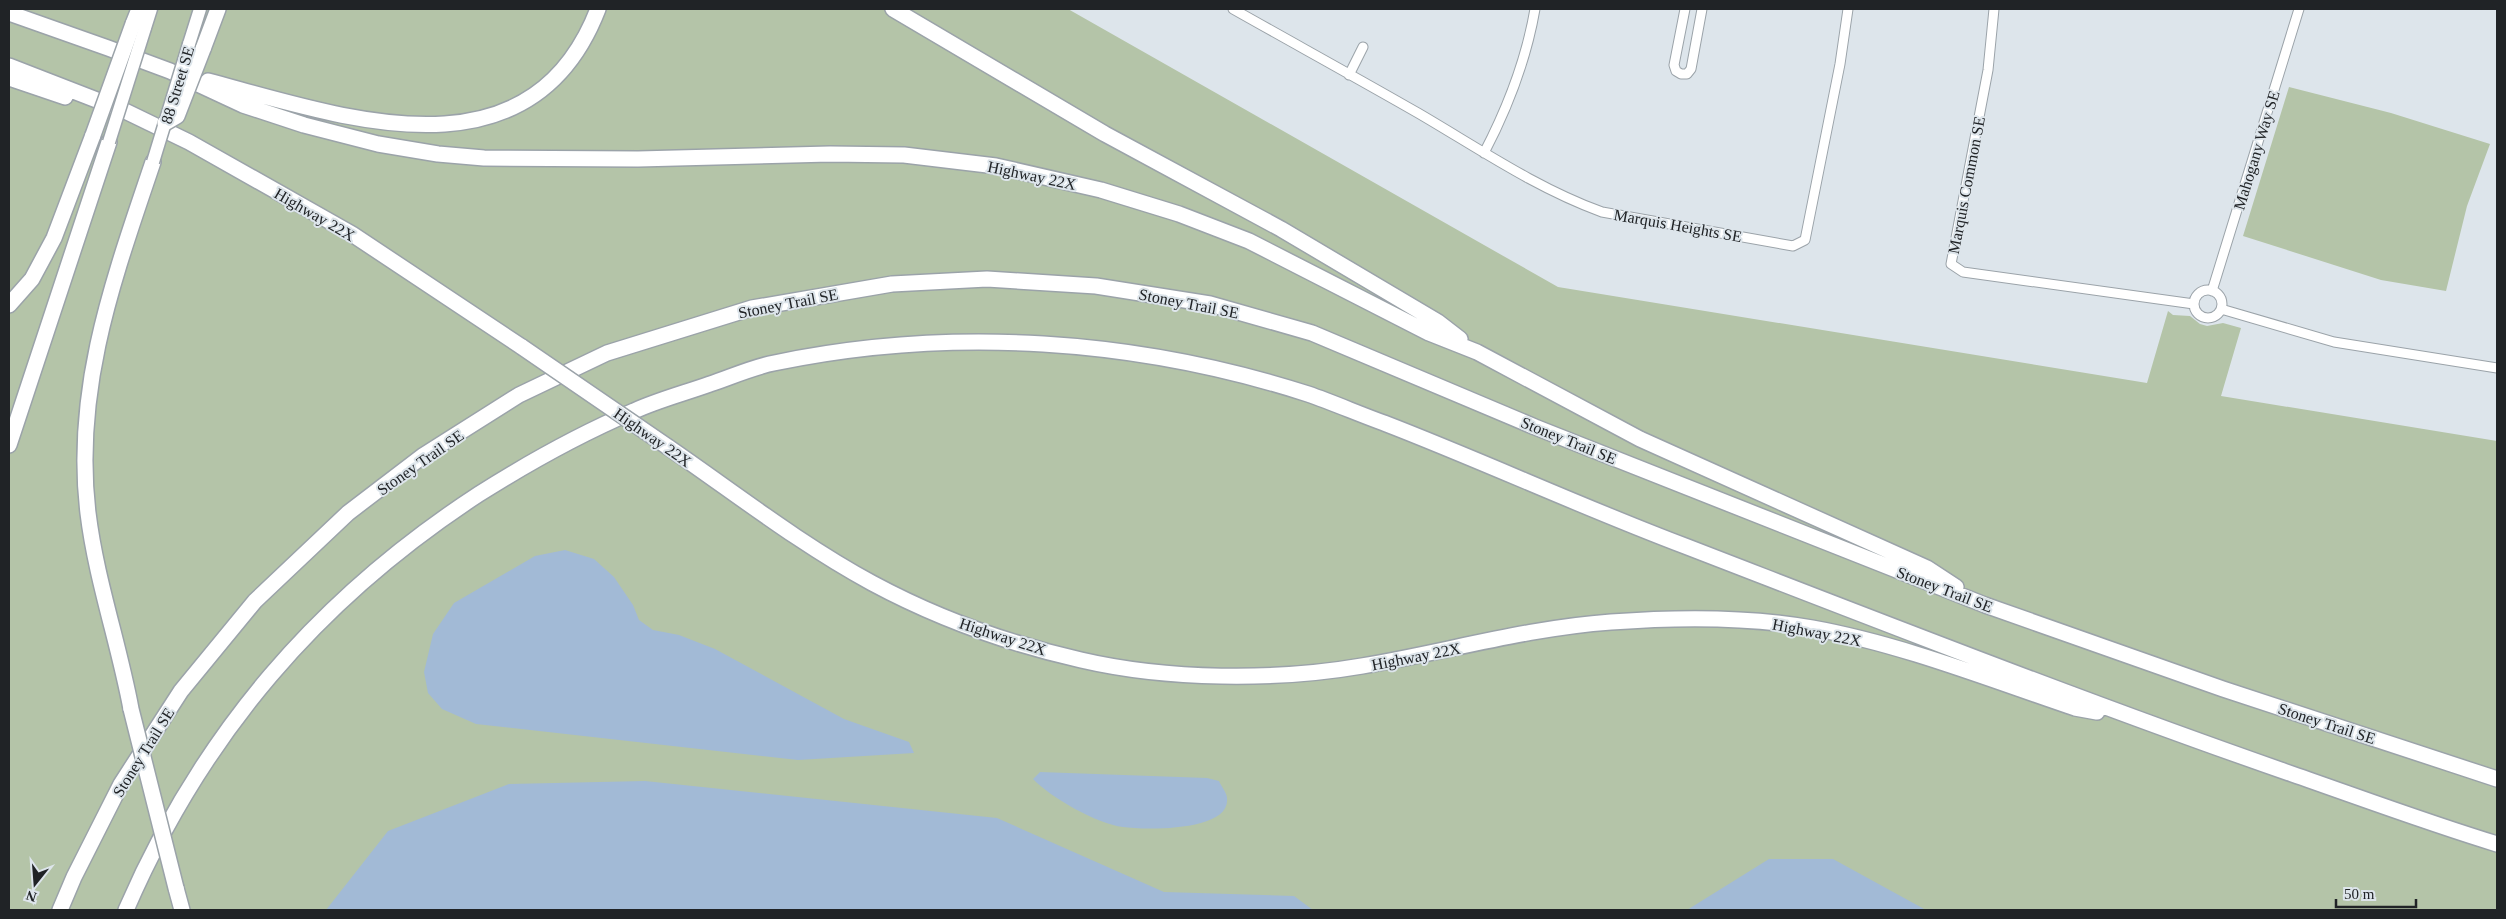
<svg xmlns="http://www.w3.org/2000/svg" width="2506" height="919" viewBox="0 0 2506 919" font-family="Georgia,serif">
<rect width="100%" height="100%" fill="#dde5eb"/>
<path fill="#b4c4a8" d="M9,9H1068L1558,287L2147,383L2168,311L2173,315L2190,316L2200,324L2207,326L2223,323L2241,328L2221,396L2497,441V910H9Z
M2289,87L2391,113L2490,144L2467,206L2446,291L2381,280L2243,236Z"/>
<path fill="#a2bad6" d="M565,550L594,559L614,577L633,605L639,620L653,630L679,635L715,649L844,719L909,742L914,753L798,760L476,724L442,709L428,693L424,672L433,634L454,603L535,556Z
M1040,772L1207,778L1219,781C1221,786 1227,793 1227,798C1231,832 1144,830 1123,827C1097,824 1050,797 1033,779Z
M645,781L997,818L1164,892L1294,896L1313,910H326L388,831L509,784Z
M1769,859H1833L1926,910H1687Z"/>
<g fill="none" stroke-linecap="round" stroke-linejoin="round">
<defs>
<path id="minor" d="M1233,9C1295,44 1357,78 1418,113C1478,148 1536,188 1602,212L1793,246L1805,240L1840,64L1848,9
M1685,9L1674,65L1676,71L1681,74H1687L1691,69L1702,9
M1994,9L1988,70L1951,264L1963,272L2194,304
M1349,75L1363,47
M1484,153C1508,107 1526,61 1535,9
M2194 304a14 14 0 1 1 28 0a14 14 0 1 1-28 0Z
M2212,291L2299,9
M2221,309L2334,342L2497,368"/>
<path id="secondary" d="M145,28L151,9
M189,44L200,9"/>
<path id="motorway" d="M893,9L1105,134L1281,229L1438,322L1460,339
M9,13L108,48L170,71L243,105L304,125L378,144L438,154L484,158L638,159L830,154L904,155L996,166L1101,190L1179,214L1249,241L1429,333L1477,352L1640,439L1927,568L1956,587
M133,24L139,9
M203,49L218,9
M9,66L125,111L189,142L352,234L522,347
M9,78L65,97
M208,81C343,117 530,185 598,9
M9,305L32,279L54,238L93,135
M9,445L109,142
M668,447C735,493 800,544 872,583C937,618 1010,644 1081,660C1167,680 1275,681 1362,666C1445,652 1527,628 1611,622C1677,617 1746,616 1812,628C1901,644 1989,679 2075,708L2097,712
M131,709C119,644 96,579 88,513C73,388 114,278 153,162
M176,888L182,910
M60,910L74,877L121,784L181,691L255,601L348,513L424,455L519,395L607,353L752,308L892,284L987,279L1096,286L1210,304L1312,333L1535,427L1985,605L2223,689L2497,779
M126,910C202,734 318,599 479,494C528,463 580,434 634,411C658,400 685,393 710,384C731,377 753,367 774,363C951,326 1137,339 1308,394C1334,403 1359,414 1384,423C1485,462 1584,508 1685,546C1887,624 2088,703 2292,774C2361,798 2428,823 2497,844"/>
</defs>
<use href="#minor" stroke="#9ba3a9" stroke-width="11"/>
<use href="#secondary" stroke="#9ba3a9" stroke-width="15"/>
<use href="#motorway" stroke="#9ba3a9" stroke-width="18"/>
<use href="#minor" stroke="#fff" stroke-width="9"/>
<use href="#secondary" stroke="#fff" stroke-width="12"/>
<use href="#motorway" stroke="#fff" stroke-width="15"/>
<defs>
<path id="secondary-bridge" d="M109,142L145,28
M153,162L189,44"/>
<path id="motorway-bridge" d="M165,123L177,116L203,49
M93,135L133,24
M522,347L668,447
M131,709L176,888"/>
</defs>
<use href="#secondary-bridge" stroke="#9ba3a9" stroke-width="15" stroke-linecap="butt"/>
<use href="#motorway-bridge" stroke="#9ba3a9" stroke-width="18" stroke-linecap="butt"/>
<use href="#secondary-bridge" stroke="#fff" stroke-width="12"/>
<use href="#motorway-bridge" stroke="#fff" stroke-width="15"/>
</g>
<g text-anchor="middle" stroke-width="4" stroke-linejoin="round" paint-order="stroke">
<g font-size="16" fill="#202326" stroke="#dde5eb">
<text transform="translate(177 85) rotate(-73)" y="6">88 Street SE</text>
<text transform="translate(2256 150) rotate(-73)" y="6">Mahogany Way SE</text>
<text transform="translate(1032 175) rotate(12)" y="6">Highway 22X</text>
<text transform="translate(1966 185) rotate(-79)" y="6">Marquis Common SE</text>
<text transform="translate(315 214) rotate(30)" y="6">Highway 22X</text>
<text transform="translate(1678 225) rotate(10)" y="6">Marquis Heights SE</text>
<text transform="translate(788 303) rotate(-11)" y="6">Stoney Trail SE</text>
<text transform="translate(1189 303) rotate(11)" y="6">Stoney Trail SE</text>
<text transform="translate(653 437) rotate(35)" y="6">Highway 22X</text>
<text transform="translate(1569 440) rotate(22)" y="6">Stoney Trail SE</text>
<text transform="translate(420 462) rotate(-35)" y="6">Stoney Trail SE</text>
<text transform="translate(1945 589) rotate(21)" y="6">Stoney Trail SE</text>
<text transform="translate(1817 632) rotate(11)" y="6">Highway 22X</text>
<text transform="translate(1003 636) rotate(18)" y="6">Highway 22X</text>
<text transform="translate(1416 656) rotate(-11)" y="6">Highway 22X</text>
<text transform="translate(2327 723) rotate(18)" y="6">Stoney Trail SE</text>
<text transform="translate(143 752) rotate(-58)" y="6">Stoney Trail SE</text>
</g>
</g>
<rect width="2506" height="919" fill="none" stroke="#202326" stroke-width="20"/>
<g transform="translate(35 884) rotate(197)" stroke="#dde5eb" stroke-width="4" paint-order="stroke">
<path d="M0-4L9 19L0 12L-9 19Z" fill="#202326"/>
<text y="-8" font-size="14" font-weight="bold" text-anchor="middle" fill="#202326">N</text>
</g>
<path d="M2336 899v8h80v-8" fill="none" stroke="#202326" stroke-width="2.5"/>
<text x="2344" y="899" font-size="15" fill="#202326" stroke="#dde5eb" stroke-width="4" paint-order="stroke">50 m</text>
</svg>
